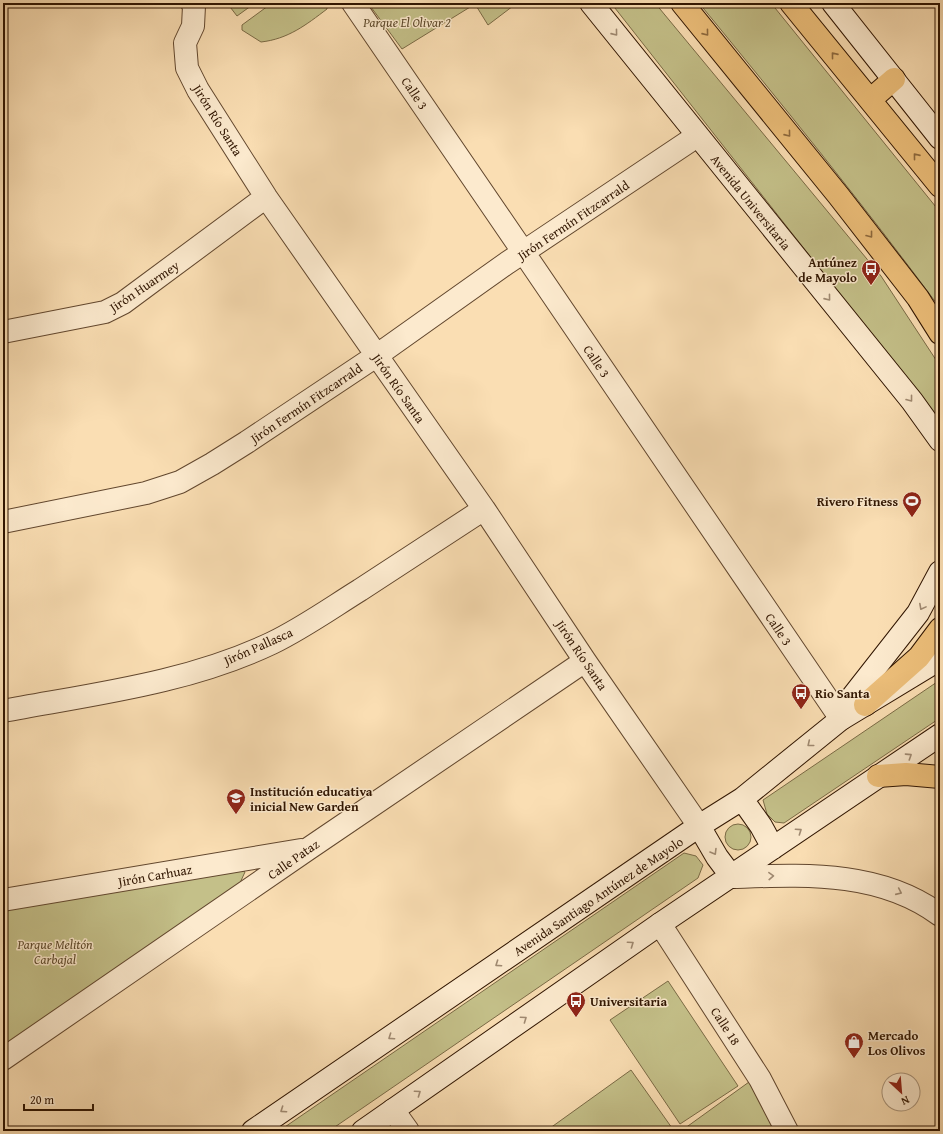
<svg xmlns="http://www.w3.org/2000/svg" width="943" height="1134" viewBox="0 0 943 1134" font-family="'Gentium Book Plus',serif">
<rect width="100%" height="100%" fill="#fadeb3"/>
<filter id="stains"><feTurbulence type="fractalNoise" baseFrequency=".005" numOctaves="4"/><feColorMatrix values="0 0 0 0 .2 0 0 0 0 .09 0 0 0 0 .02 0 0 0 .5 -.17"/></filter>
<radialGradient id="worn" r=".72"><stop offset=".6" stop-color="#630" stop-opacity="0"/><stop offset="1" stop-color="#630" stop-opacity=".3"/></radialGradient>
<path fill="#c4c089" stroke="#7a6a45" d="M227,3H255L237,16Z
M272,3H327V9C306,25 288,39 261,42L242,30V25Z
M368,3H517L488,25L475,4L402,49Z
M611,3H655L881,276L940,366V422L927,405Z
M699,3H771L940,212V308C863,204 781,103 699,3Z
M940,680V718L784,823L775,822L767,814L763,800Z
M725 837a13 13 0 1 1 26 0a13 13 0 1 1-26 0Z
M684,853L696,856L703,865L698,878L329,1131H279Z
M236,867L245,872L239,885L3,1049V910Z
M668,981L738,1086L680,1124L610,1020Z
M631,1070L672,1128L669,1131H546Z
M749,1082L775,1131H681Z"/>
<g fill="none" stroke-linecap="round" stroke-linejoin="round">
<defs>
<path id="minor" d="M192,3L194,6L193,26L185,43L187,68L198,90L266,197L484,509L585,661L699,826
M353,3L524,253L841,719
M3,332L105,312L123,303L266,197
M3,522L146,493L180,482L212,464L247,442L376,356L507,263L697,136
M3,711C94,694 188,683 272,643C303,628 331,608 360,590C401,563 443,536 484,509
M3,900L301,850
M660,924L760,1079L787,1131
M3,1059L308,849L585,661
M393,1110L408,1131"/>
<path id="tertiary" d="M732,877C804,875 879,870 940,915"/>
<path id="secondary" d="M591,3L912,401L940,440
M833,3L940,138
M841,718L853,696L918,613L940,572
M742,799L761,826L773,848
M699,826L717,857L732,877
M253,1131L699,826L742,799L841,719L940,659
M363,1131L660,924L940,735"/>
<path id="primary" d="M682,3L838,195L918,298L940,333
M791,3L940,186
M870,100L894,79
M865,705L919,657L940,629
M878,776L906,774L940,777"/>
</defs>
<use href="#minor" stroke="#62472e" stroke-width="24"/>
<use href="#tertiary" stroke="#62472e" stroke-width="24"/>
<use href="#secondary" stroke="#301501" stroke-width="24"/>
<use href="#primary" stroke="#301501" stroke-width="24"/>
<use href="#minor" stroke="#fceace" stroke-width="22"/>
<use href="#tertiary" stroke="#fceace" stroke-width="22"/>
<use href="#secondary" stroke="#fceace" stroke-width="22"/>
<use href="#primary" stroke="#edbf7a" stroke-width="22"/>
</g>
<defs><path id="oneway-chevron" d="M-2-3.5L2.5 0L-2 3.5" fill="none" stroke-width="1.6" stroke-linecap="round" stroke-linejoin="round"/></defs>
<g stroke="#a08a72">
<use href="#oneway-chevron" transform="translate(615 33) rotate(51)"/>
<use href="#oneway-chevron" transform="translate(828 298) rotate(51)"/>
<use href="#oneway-chevron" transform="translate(910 399) rotate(52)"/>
<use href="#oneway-chevron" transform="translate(922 607) rotate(118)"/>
<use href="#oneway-chevron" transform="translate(810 744) rotate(141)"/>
<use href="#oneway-chevron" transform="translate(909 756) rotate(-33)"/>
<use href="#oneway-chevron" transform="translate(799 831) rotate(-34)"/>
<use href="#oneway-chevron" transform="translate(714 852) rotate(59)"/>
<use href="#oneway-chevron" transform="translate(771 876) rotate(-2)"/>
<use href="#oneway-chevron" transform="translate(899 892) rotate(24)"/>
<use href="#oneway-chevron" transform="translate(631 944) rotate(-35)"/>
<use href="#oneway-chevron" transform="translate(498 964) rotate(146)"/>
<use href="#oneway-chevron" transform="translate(524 1019) rotate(-35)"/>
<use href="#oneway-chevron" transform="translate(391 1037) rotate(146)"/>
<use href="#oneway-chevron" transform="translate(418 1093) rotate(-35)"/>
<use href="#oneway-chevron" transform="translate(283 1110) rotate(146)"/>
</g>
<g stroke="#8e6a3e">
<use href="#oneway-chevron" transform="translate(706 33) rotate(51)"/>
<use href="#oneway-chevron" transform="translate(834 55) rotate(-129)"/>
<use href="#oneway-chevron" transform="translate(788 134) rotate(51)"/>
<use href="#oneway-chevron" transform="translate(916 156) rotate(-129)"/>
<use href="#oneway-chevron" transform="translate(870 235) rotate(52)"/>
</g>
<defs>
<symbol id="bus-pin" viewBox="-11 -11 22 30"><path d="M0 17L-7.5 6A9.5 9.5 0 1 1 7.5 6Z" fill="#8f2418" stroke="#fceace"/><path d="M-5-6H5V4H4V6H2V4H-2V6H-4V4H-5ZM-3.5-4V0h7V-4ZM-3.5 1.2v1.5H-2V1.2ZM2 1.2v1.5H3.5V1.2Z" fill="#fff"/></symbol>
<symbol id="stadium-pin" viewBox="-11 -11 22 30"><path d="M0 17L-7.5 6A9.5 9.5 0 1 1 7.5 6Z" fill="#8f2418" stroke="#fceace"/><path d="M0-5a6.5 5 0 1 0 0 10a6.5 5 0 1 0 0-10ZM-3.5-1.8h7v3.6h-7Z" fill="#fff"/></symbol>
<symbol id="school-pin" viewBox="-11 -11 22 30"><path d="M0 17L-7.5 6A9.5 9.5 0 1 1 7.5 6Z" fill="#8f2418" stroke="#fceace"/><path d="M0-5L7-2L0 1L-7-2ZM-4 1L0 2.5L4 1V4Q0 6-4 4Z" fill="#fff"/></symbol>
<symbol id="shop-pin" viewBox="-11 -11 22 30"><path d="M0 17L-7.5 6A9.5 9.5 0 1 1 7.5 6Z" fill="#8f2418" stroke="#fceace"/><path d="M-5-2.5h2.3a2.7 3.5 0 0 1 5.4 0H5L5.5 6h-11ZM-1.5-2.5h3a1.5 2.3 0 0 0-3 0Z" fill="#fff"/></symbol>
</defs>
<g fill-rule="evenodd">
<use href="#bus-pin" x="860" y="258" width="22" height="30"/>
<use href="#stadium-pin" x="901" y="490" width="22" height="30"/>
<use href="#bus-pin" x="790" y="682" width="22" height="30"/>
<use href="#school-pin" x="225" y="787" width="22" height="30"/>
<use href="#bus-pin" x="565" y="990" width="22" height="30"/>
<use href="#shop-pin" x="843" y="1031" width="22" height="30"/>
</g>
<g text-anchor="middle" stroke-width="3" stroke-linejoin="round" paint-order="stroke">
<g font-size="13" font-style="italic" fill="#5c482a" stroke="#fceace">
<text x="407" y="27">Parque El Olivar 2</text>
<text x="55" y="949">Parque Melitón<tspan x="55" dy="15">Carbajal</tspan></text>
</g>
<g font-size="13" fill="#301501" stroke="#fceace">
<text transform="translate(415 93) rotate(56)" y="5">Calle 3</text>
<text transform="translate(218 120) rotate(58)" y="5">Jirón Río Santa</text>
<text transform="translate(751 202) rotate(51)" y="5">Avenida Universitaria</text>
<text transform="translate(573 220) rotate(-34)" y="5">Jirón Fermín Fitzcarrald</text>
<text transform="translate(144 286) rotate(-34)" y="5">Jirón Huarmey</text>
<text transform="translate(597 361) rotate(56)" y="5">Calle 3</text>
<text transform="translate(399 388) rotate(55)" y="5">Jirón Río Santa</text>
<text transform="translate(306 403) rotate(-34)" y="5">Jirón Fermín Fitzcarrald</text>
<text transform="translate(779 629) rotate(56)" y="5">Calle 3</text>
<text transform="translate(258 646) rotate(-24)" y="5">Jirón Pallasca</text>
<text transform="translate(582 655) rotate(56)" y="5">Jirón Río Santa</text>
<text transform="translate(293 859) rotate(-35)" y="5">Calle Pataz</text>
<text transform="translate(155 875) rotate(-10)" y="5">Jirón Carhuaz</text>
<text transform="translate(598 896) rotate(-34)" y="5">Avenida Santiago Antúnez de Mayolo</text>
<text transform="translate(726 1026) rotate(57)" y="5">Calle 18</text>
</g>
<g font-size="13" font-weight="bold" fill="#301501" stroke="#fceace" text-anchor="start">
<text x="857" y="267" text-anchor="end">Antúnez<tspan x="857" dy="15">de Mayolo</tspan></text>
<text x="898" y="506" text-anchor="end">Rivero Fitness</text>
<text x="815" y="698">Rio Santa</text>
<text x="250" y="796">Institución educativa<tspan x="250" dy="15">inicial New Garden</tspan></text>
<text x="590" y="1006">Universitaria</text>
<text x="868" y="1040">Mercado<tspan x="868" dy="15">Los Olivos</tspan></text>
</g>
</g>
<rect width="943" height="1134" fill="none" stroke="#fadeb3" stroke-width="16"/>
<rect x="4" y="4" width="935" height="1126" fill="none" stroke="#301501" stroke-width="2"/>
<rect x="8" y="8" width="927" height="1118" fill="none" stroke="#301501"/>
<g transform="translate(901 1092) rotate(154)"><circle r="19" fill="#fceace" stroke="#aa957c"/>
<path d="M0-3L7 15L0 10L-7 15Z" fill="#8f2418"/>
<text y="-6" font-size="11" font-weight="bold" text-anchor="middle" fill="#301501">N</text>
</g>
<path d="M24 1104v6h69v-6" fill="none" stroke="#301501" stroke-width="2"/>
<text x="30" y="1104" font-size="12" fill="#301501" stroke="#fceace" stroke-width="3" paint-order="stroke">20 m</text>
<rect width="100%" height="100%" filter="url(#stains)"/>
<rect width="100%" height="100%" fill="url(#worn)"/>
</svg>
